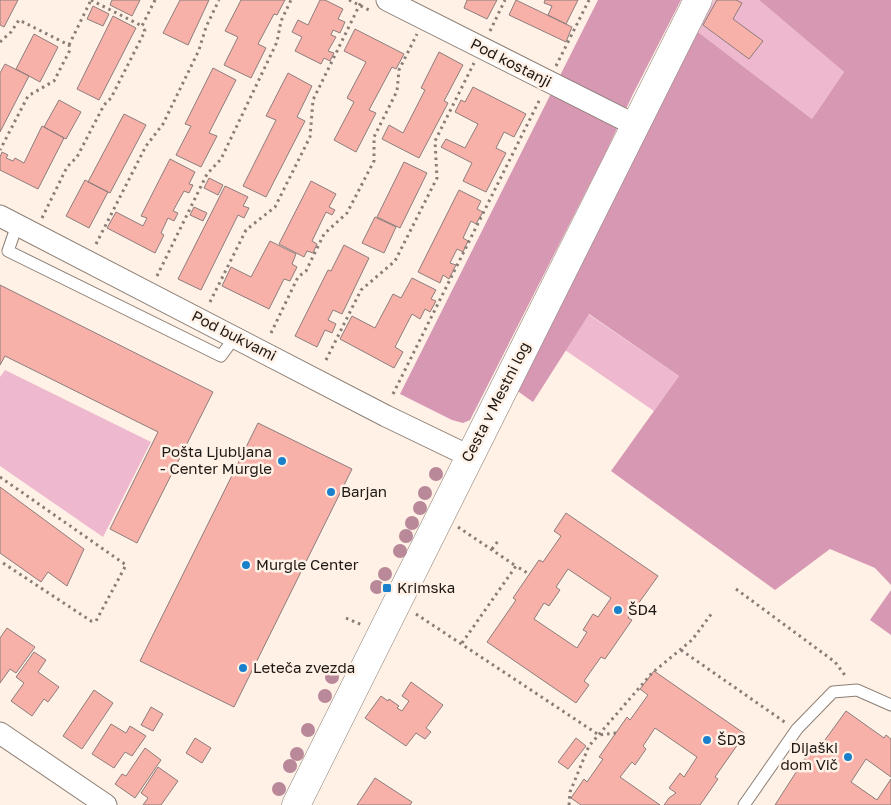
<svg xmlns="http://www.w3.org/2000/svg" width="891" height="805" viewBox="0 0 891 805" font-family="'Golos Text',sans-serif">
<rect width="100%" height="100%" fill="#fff1e6"/>
<path fill="#eeb8cf" d="M714,0H759L844,72L812,119L698,32Z
M588,314L679,376L654,411L565,350Z
M5,370L151,442L103,537L0,466V377Z"/>
<path fill="#d798b4" d="M598,0H681L633,94L606,152L470,420L463,423L452,420L400,394Z
M759,0H891V585L875,568L830,549L775,590L611,471L679,376L589,314L533,402L516,390L698,32L812,119L844,72Z
M891,590V635L870,620Z"/>
<path fill="#f7b1a9" stroke="#8d7d7b" fill-rule="evenodd" d="M0,0H18L4,27L0,25Z
M112,0H140L132,16L110,5Z
M180,0H209L188,45L163,33Z
M241,0H285L277,15L274,14L258,44L266,48L251,78L224,65L238,37L225,31Z
M320,0H325L343,9L338,19L345,22L340,33L333,30L331,35L336,37L328,51L334,53L330,61L324,58L321,64L295,51L302,37L292,32L298,20L308,25Z
M467,0H497L487,19L464,8Z
M516,0L572,27L566,42L509,15Z
M545,0H578L566,24L548,15L552,6L544,3Z
M717,0H736L742,3L733,19L763,41L749,59L703,25Z
M93,6L109,14L103,26L87,19Z
M113,16L136,28L99,100L77,89Z
M355,29L404,54L396,69L392,67L369,110L376,113L356,152L334,140L354,102L347,98L366,62L344,51Z
M34,34L58,47L40,82L16,69Z
M439,52L463,65L444,101L448,103L419,158L382,139L389,125L403,133L425,90L421,88Z
M5,64L29,76L0,132V73Z
M213,68L236,80L209,133L217,136L201,167L176,155L191,126L185,124Z
M288,73L312,86L297,117L305,121L266,197L243,186L276,120L266,116Z
M473,87L526,114L514,137L504,132L496,148L506,153L486,192L463,181L472,163L441,147L446,139L465,148L478,124L455,112L461,100L465,102Z
M59,100L81,112L66,139L44,127Z
M124,114L146,125L110,193L88,182Z
M42,126L64,138L38,189L0,170V157L2,152L8,155L6,158L13,161L15,158L24,163Z
M170,159L195,172L189,184L193,185L189,193L184,191L173,211L178,213L174,221L168,218L161,233L164,235L155,253L107,228L116,212L143,226L147,218L141,216Z
M404,162L427,173L400,228L377,217Z
M209,178L223,185L218,195L204,188Z
M85,180L108,192L89,228L66,216Z
M311,181L336,194L329,207L335,210L332,215L326,212L312,241L317,244L313,253L307,251L304,257L279,244Z
M225,186L248,197L243,206L249,208L244,218L238,215L201,290L178,279Z
M459,190L481,201L477,209L483,212L476,224L471,221L463,238L468,241L463,252L457,249L450,263L456,265L449,279L443,275L440,283L418,272Z
M194,207L207,213L203,221L190,215Z
M375,217L396,227L384,253L362,243Z
M270,241L296,254L292,264L297,267L290,281L284,279L269,309L222,286L231,267L251,277Z
M344,245L369,258L342,314L333,310L328,320L336,324L332,333L325,330L317,347L295,336L328,270L331,271Z
M412,278L436,290L431,299L436,301L430,312L425,309L420,319L412,314L395,347L403,352L394,368L340,339L352,316L375,328L393,294L401,298Z
M0,285L213,392L137,543L110,529L158,432L5,356L0,365Z
M258,423L352,469L234,707L140,661Z
M0,487L84,549L67,586L48,572L41,582L0,553Z
M566,513L658,576L628,618L632,620L605,659L601,657L584,681L589,685L576,703L487,642L516,600L513,598L539,560L543,562L561,536L554,531ZM568,569L611,598L598,617L593,614L583,630L587,632L577,648L534,619L544,603L549,606L560,590L556,587Z
M7,628L35,647L16,673L10,669L0,683V638Z
M34,652L46,660L38,672L59,687L48,702L44,699L32,716L11,701L24,683L16,677Z
M654,671L745,734L715,777L718,779L700,805H664L669,798L676,793L669,788L680,773L684,777L697,757L655,728L643,746L646,749L635,765L632,762L620,777L660,805H581L571,798L584,779L587,782L603,759L599,757L627,717L630,720L648,695L640,689Z
M411,682L443,705L426,728L431,732L425,739L416,733L406,746L365,718L381,696L388,701L389,699L399,706L397,708L402,711L409,701L402,696Z
M94,690L113,703L82,749L63,736Z
M151,707L163,714L153,731L141,725Z
M846,711L884,738L886,735L891,739V777L866,759L851,782L877,800L891,779V805H775L809,752L814,755Z
M111,724L126,733L130,726L146,736L132,756L125,752L114,768L92,754Z
M195,738L211,748L202,763L186,753Z
M576,738L586,746L568,769L558,762Z
M145,748L161,760L135,798L115,784L122,774L126,776Z
M158,767L178,781L161,805H143L148,798L141,793Z
M375,778L412,802L410,805H357Z"/>
<g fill="none" stroke-linecap="round" stroke-linejoin="round">
<defs>
<path id="service" d="M17,225L8,251L221,356L235,337
M744,805L797,729L833,692L857,690L891,705"/>
<path id="minor" d="M387,0L635,125
M0,216L386,416L469,456
M0,733L106,805"/>
<path id="tertiary" d="M296,805L698,0"/>
</defs>
<use href="#service" stroke="#8c7f75" stroke-width="13"/>
<use href="#minor" stroke="#8c7f75" stroke-width="23"/>
<use href="#tertiary" stroke="#8c7f75" stroke-width="29"/>
<path stroke="#887e77" stroke-width="3" stroke-dasharray="2.5 4" stroke-linecap="butt" d="M91,0L142,26
M349,0L371,11
M490,31L505,0
M0,42L11,32L19,20L69,45L70,50L54,81L28,96L0,150
M69,45L91,0
M556,66L589,0
M42,218L67,167L77,157L104,105L111,98L145,31L142,26L155,0
M96,244L146,146L163,124L199,50L206,27L219,0
M157,276L207,174L221,159L277,42L281,21L291,0
M210,302L246,230L275,207L310,137L313,100L362,0
M271,333L298,277L306,271L324,234L347,213L374,161V137L397,91L399,70L417,34
M326,360L361,290L395,261L437,178L435,141L474,63
M393,394L540,99
M0,477L126,565L96,621H91L0,561
M458,527L516,566
M492,549L498,541
M736,589L835,662L847,678
M416,614L599,735L616,733
M346,618L362,625
M462,643L516,566L529,574
M681,650L786,723
M569,805L570,792L589,746L652,673L692,640L712,613"/>
<use href="#service" stroke="#fff" stroke-width="11"/>
<use href="#minor" stroke="#fff" stroke-width="21"/>
<use href="#tertiary" stroke="#fff" stroke-width="28"/>
</g>
<g fill="#b98899">
<circle cx="436" cy="474" r="7"/>
<circle cx="425" cy="493" r="7"/>
<circle cx="420" cy="508" r="7"/>
<circle cx="412" cy="523" r="7"/>
<circle cx="406" cy="536" r="7"/>
<circle cx="400" cy="551" r="7"/>
<circle cx="385" cy="574" r="7"/>
<circle cx="377" cy="587" r="7"/>
<circle cx="332" cy="677" r="7"/>
<circle cx="325" cy="696" r="7"/>
<circle cx="308" cy="730" r="7"/>
<circle cx="297" cy="754" r="7"/>
<circle cx="290" cy="766" r="7"/>
<circle cx="279" cy="789" r="7"/>
</g>
<g fill="#1a80cb" stroke="#fff1e6" stroke-width="2">
<circle cx="282" cy="461" r="5"/>
<circle cx="331" cy="492" r="5"/>
<circle cx="246" cy="565" r="5"/>
<rect x="382" y="583" width="10" height="10" rx="2.5"/>
<circle cx="618" cy="610" r="5"/>
<circle cx="243" cy="668" r="5"/>
<circle cx="707" cy="740" r="5"/>
<circle cx="848" cy="757" r="5"/>
</g>
<g text-anchor="middle" stroke-width="5" stroke-linejoin="round" paint-order="stroke">
<g font-size="15" fill="#1e1915" stroke="#fff1e6">
<text transform="translate(511 63) rotate(27)" y="5">Pod kostanji</text>
<text transform="translate(234 336) rotate(27)" y="5">Pod bukvami</text>
<text transform="translate(496 402) rotate(-63)" y="5">Cesta v Mestni log</text>
</g>
<g font-size="15" fill="#1e1915" stroke="#fff1e6" text-anchor="start">
<text x="272" y="457" text-anchor="end">Pošta Ljubljana<tspan x="272" dy="17">- Center Murgle</tspan></text>
<text x="341" y="497">Barjan</text>
<text x="256" y="570">Murgle Center</text>
<text x="397" y="593">Krimska</text>
<text x="628" y="615">ŠD4</text>
<text x="253" y="673">Leteča zvezda</text>
<text x="717" y="745">ŠD3</text>
<text x="838" y="753" text-anchor="end">Dijaški<tspan x="838" dy="17">dom Vič</tspan></text>
</g>
</g>
</svg>
